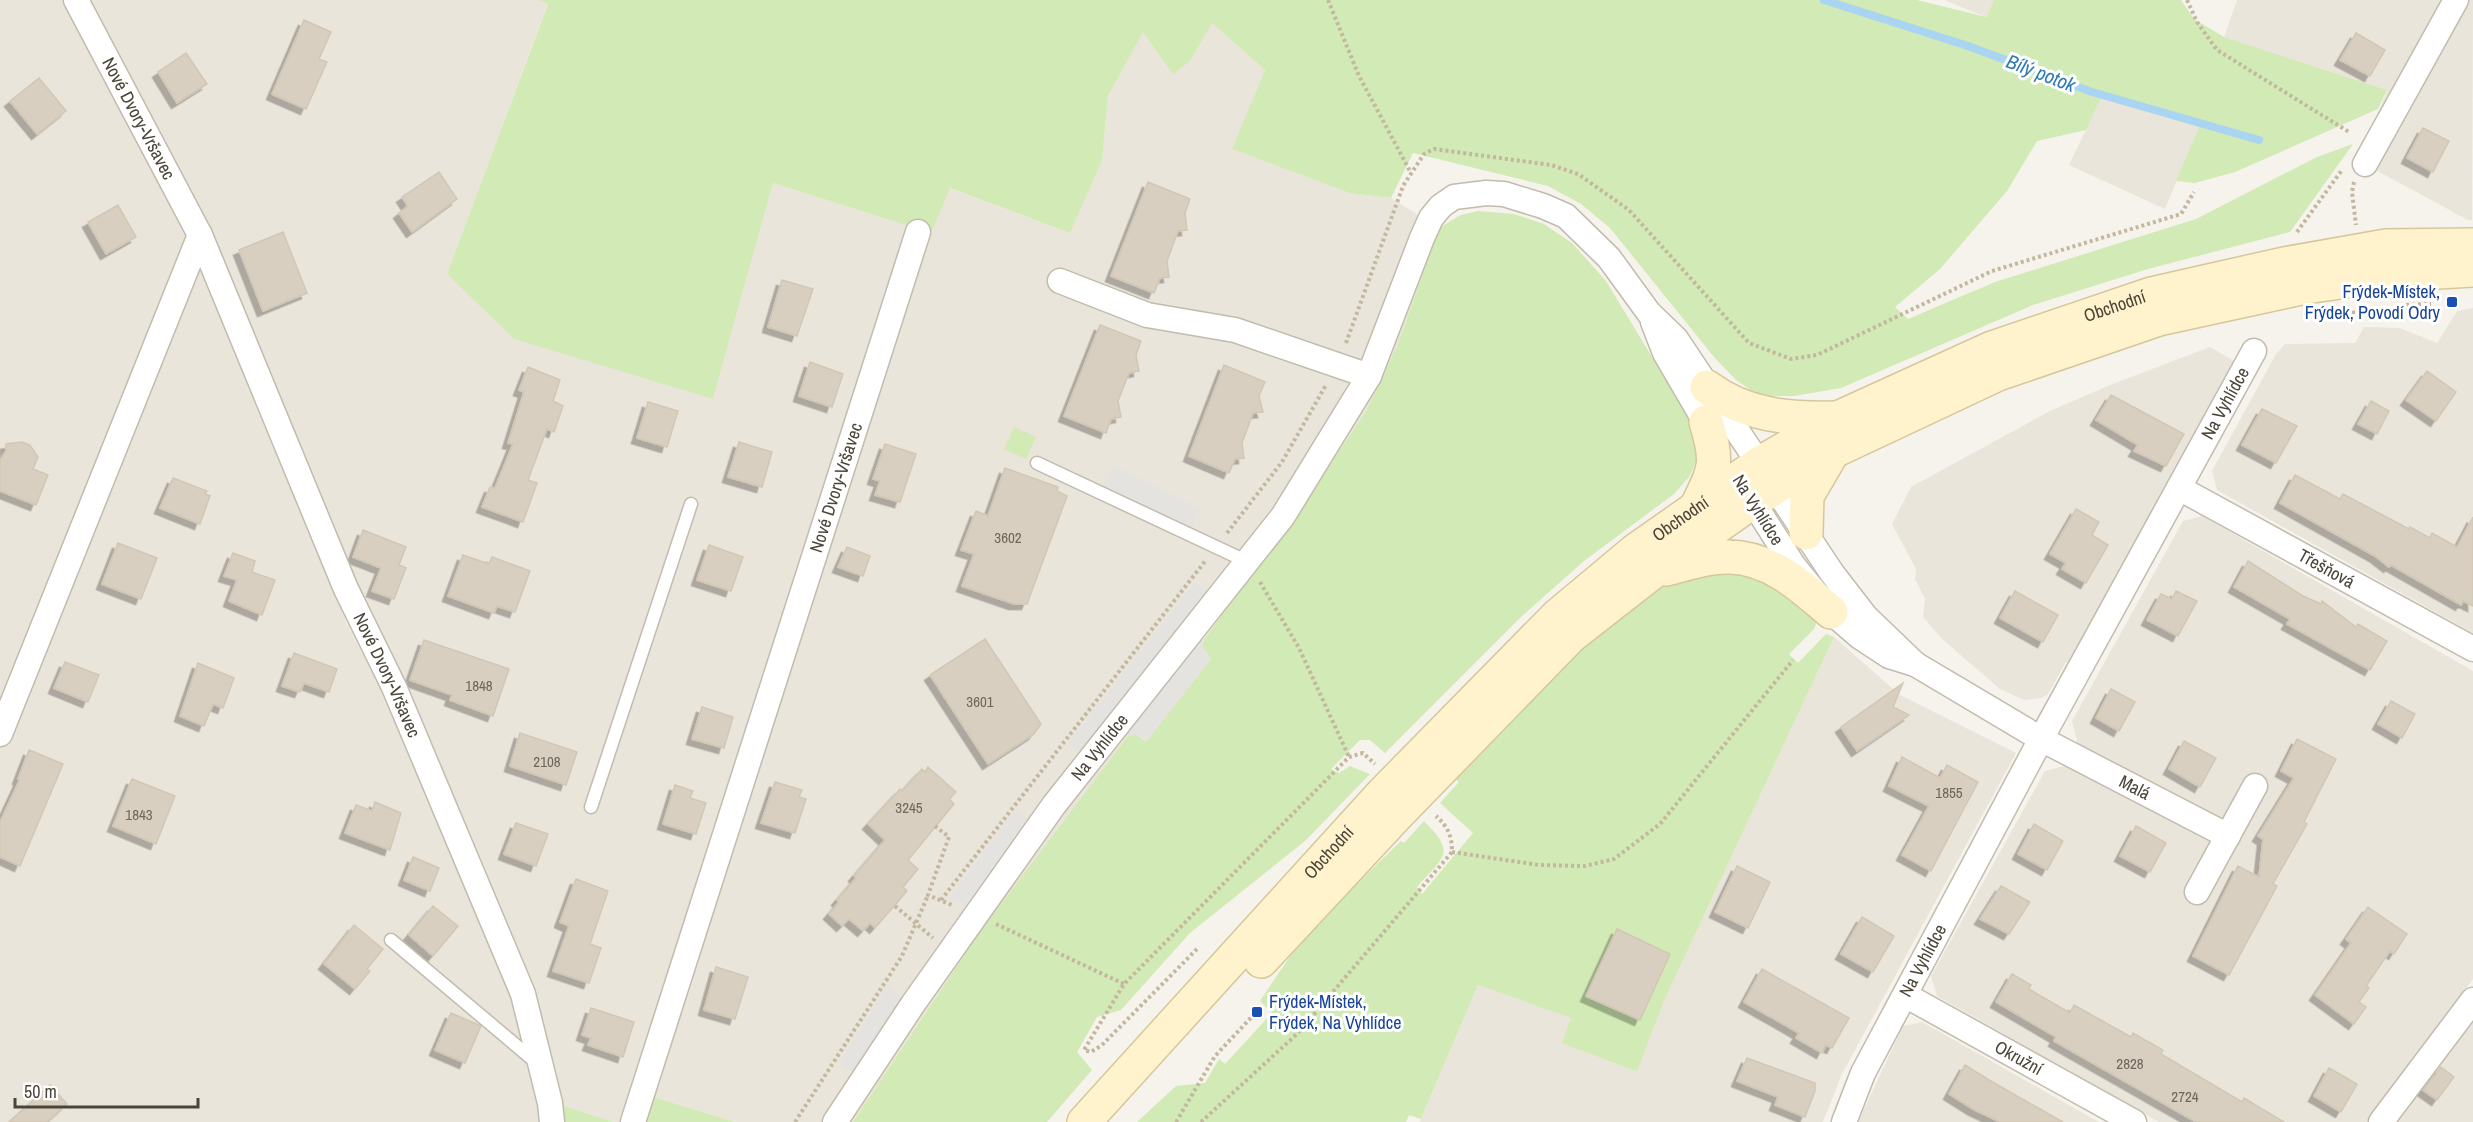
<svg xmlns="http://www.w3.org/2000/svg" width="2473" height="1122" viewBox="0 0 2473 1122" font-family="'Archivo Narrow',sans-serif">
<defs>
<filter id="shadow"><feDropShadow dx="-5.5" dy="5.5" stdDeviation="0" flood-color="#0004"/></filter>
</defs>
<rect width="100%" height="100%" fill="#f6f3ec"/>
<path fill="#eae5da" d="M0,0H62L202,266L287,468L346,622L421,769L529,1044L534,1063L539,1122H0Z
M87,0H539L548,3L447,274L713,399L773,183L931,233L949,188L1070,233L1102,161L1108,96L1143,31L1190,61L1212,22L1265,70L1233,149L1349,193L1391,198L1439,228L1398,344L1366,411L1294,518L979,933L853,1122H735L647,1095L624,1122H614L558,1104L389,666L297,446L209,224Z
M1944,0H1994L1986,17Z
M2237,0H2473L2472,220H2468L2361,162L2387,90L2224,37Z
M2101,98L2199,127L2165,209L2069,165Z
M2473,308V633L2217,490L2212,471L2276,354L2285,344L2355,343L2364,327L2400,328L2437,343L2457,311Z
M2210,347L2236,362L2070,664L2066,662L2048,694L2042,698L2024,700L2000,689L1942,639L1923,617L1925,599L1915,579L1916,569L1892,524L1911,487L2050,411L2110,385Z
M2202,516L2473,671V979L2368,1122H2159L1937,996L1931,976L2045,771L2064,766L2077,740L2072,721L2183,521Z
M1834,637L1900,695L2016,753L1842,1074L1823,1122H1420L1478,985L1572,1018L1562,1043L1637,1072L1664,1001Z
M2473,1015V1122H2392Z
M1922,1022L2099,1122H1858L1903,1026Z"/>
<path fill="#d2eab5" d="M539,0H1917L1986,17L1994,0H2181L2194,19L2224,37L2387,90L2378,109L2235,172L2195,183L2176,181L2199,127L2101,98L2086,130L2037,141L2007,191L1940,269L1895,307L1908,319L1995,282L2196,219L2317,157L2353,144L2290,232L2148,269L2033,305L1841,388L1794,396H1760L1736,380L1714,357L1610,228L1581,204L1548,186L1413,153L1391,198L1349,193L1232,149L1265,70L1212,23L1190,61L1173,74L1143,32L1108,96L1102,161L1070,233L950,188L931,233L773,183L713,399L514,339L447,274L548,4Z
M1478,211L1514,214L1544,224L1572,243L1606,281L1698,433L1697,460L1689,477L1674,494L1584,561L1522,616L1385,753L1370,740H1360L1331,769L1339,773L1350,766L1370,774L1305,841L1190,933L1121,1010L1097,1017L1077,1052L1092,1070L1047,1122H853L979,933L1128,736L1135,734L1146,741L1211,659L1202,647L1204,639L1294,518L1366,411L1398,344L1439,228L1461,215Z
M1014,427L1036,437L1026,459L1004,449Z
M1756,570L1817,621L1814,629L1789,654L1798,663L1826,634L1834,637L1664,1001L1637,1072L1562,1043L1571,1018L1478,985L1421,1119L1409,1115L1406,1122H1137L1176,1086L1205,1083L1219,1059L1225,1064L1272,1013L1260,1001L1305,934L1401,841L1404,843L1424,821C1457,854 1444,856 1417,887L1422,894L1473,833L1440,803L1459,782L1456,780L1495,727L1590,637L1641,596L1686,573Z
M647,1095L735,1122H639Z
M558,1104L614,1122H559Z"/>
<path fill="#e5e3e0" d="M1114,465L1201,509L1188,534L1099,492Z
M1195,582L1218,600L1192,634L1204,639L1202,647L1211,659L1147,741L1135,734L1128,736L1117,729L1091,761L1068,743Z
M1015,810L1039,826L979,911L949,898Z
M887,986L913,1004L863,1079L839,1063Z"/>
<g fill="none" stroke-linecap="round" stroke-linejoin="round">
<path stroke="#a9d4f2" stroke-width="8" d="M1824,0L1968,46L2092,92L2259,140"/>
</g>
<path fill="#d8cfc1" stroke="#d3c7b4" stroke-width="1.5" filter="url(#shadow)" d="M304,20L331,32L319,59L327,62L306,109L272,94Z
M2356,33L2385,50L2370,76L2340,60Z
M186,53L207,84L177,103L158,72Z
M39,78L66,111L37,134L10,101Z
M2423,128L2449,141L2433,172L2407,158Z
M439,172L457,199L412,232L399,213L408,206L402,197Z
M1148,182L1190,199L1185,213L1187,230L1178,231L1167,261L1169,277L1160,278L1154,293L1111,276Z
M118,205L136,237L106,254L88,222Z
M283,232L307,293L263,311L239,250Z
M782,280L813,289L797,336L768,327Z
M1100,325L1141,341L1136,355L1139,371L1129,373L1118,401L1121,417L1111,419L1106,433L1064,416Z
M810,362L843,374L832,407L799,396Z
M1224,365L1265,382L1259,396L1263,412L1253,413L1242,443L1244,458L1235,459L1229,473L1189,456Z
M528,367L560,380L553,401L563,406L554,432L547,429L528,480L537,483L523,522L482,507L490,487L495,488L513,444L508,443L524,392L519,390Z
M2427,371L2456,392L2436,421L2406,400Z
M2111,395L2184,434L2166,466L2134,451L2138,445L2096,420Z
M2371,401L2389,411L2377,434L2358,424Z
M648,402L678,411L667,447L637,438Z
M2262,409L2297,426L2276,463L2242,445Z
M22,442L30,445L38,457L33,469L48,475L36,505L0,491V460L6,451V444Z
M739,442L772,452L762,487L728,477Z
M885,444L916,454L900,502L875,495L880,481L873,479Z
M1005,468L1058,487L1057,491L1067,496L1027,604H1014L962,586L974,554L961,550L976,511L988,516Z
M2295,475L2340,499L2343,494L2409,529L2410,527L2430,538L2432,533L2457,547L2473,517V606L2463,601L2461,605L2391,565L2389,567L2375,556L2280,503Z
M173,478L207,491L205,494L210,496L200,524L160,508Z
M2076,509L2099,522L2092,535L2108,545L2086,583L2062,569L2066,563L2050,554Z
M363,530L406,547L399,565L406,568L394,599L372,591L381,568L353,557Z
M118,543L157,558L141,599L102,584Z
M709,545L743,557L731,591L697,580Z
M847,547L870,556L863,576L838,567Z
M233,553L255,561L252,572L275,580L262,615L229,601L237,580L224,576Z
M463,555L489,564L492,557L530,571L515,612L497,606L494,613L448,596Z
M2248,561L2303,596L2321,604L2322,601L2356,627L2358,624L2387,641L2370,670L2287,624L2290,619L2234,587Z
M2015,591L2058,615L2043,642L2000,618Z
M2176,591L2197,601L2178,636L2147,620L2161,594L2172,599Z
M985,639L1041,724L1034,734L988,764L930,675Z
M424,640L509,669L493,716L450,700L452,695L410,680Z
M294,653L337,669L329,692L304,683L300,692L282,686Z
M65,662L99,675L88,702L54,688Z
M198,663L234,678L223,708L213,704L204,726L180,716Z
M1903,683L1893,707L1909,715L1857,751L1841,727Z
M2111,689L2135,702L2119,731L2096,718Z
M2391,701L2415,714L2402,738L2378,724Z
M702,707L733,717L724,748L692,739Z
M520,733L577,752L566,785L510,766Z
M2297,739L2336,759L2304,822L2307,824L2273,884L2277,886L2229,975L2193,956L2238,866L2259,877L2263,839L2258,836L2294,778L2281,771Z
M2184,741L2216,758L2200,787L2169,769Z
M29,750L63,764L20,866L0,857V822L20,779H18Z
M1902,757L1940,778L1947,765L1978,782L1931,871L1902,855L1929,806L1889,786Z
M928,767L956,792L949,799L954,804L908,860L918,869L903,887L907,891L875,928L870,923L863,931L849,919L842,926L829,914L839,902L837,900L856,878L854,876L885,840L868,824L900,789L902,791L922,769L925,772Z
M132,779L175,796L156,844L113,826Z
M775,782L802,790L799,797L806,799L795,833L761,823Z
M675,785L693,791L690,798L706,803L696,834L663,824Z
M375,802L401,813L390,850L345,833L356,805L372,811Z
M516,823L548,834L536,866L504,854Z
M2034,824L2063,841L2047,870L2018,854Z
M2136,826L2166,843L2150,872L2120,856Z
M413,857L439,868L430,891L404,880Z
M1737,866L1770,882L1748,928L1715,912Z
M576,879L608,891L590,944L601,948L589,983L553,971L569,926L560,922Z
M2001,886L2030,902L2009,934L1980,919Z
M433,906L458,926L433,956L409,935Z
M2368,907L2407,934L2394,954L2390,951L2366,986L2369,988L2359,1002L2366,1007L2354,1024L2315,995L2351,943L2346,939Z
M1862,917L1894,936L1873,972L1841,954Z
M354,925L383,949L367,969L370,971L355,989L324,964Z
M1617,929L1670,954L1640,1020L1586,996Z
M716,967L748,977L735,1019L704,1010Z
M1762,969L1849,1018L1832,1048L1826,1045L1822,1053L1796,1038L1799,1033L1744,1002Z
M2012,974L2031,985L2029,989L2070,1013L2074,1005L2131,1037L2133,1033L2163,1050L2161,1054L2242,1102L2244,1098L2284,1122H2196L2054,1041L2056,1037L1996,1002Z
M591,1008L634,1022L623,1057L588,1045L591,1038L582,1035Z
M451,1013L481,1026L465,1063L435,1050Z
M1747,1058L1815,1083V1091L1805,1117L1775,1105L1778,1097L1737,1081Z
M1965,1065L1989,1080L2063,1122H2000L1973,1109L1949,1094Z
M2441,1067L2454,1077L2437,1100L2423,1090Z
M2329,1068L2357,1084L2341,1112L2314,1096Z
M50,1085L67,1104L47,1122H9Z"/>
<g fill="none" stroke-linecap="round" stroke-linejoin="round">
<defs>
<path id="service" d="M1037,463L1248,562
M591,807L691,504
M391,940L537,1063"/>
<g id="minor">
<path id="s1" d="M76,0L200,235L346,589L394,687L523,994L550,1103L552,1122"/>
<path d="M2365,164L2456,0"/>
<path d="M1060,281L1147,315L1235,330L1369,376"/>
<path d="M1653,322L1665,353L1714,437"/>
<path id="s2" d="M1744,488L1793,565L1831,612L1860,637L1889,656L1915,664L2041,739L2228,836"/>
<path id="s3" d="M2179,488L2473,649"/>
<path d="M0,734L200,235"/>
<path d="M2197,892L2255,786"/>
<path id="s4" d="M1905,995L2134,1122"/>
<path id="s5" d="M633,1122L918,232"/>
<path id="s6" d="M835,1122L913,1004L1054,805L1283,516L1369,376L1422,238L1431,218L1441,206L1454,197L1486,193L1504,194L1543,206L1566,216L1609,258L1649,313L1676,339L1832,573L1866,617L1915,664"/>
<path id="s7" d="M1844,1122L1863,1073L2041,739L2254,351"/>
<path d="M2381,1122L2473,1000"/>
</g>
<g id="secondary">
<path d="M1707,387C1746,416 1789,419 1836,418"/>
<path d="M1696,508C1715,469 1719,464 1706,422"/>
<path d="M1806,533L1807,496L1831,455"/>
<path d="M1666,569C1687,564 1709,556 1730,557C1771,558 1802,587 1831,612"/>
<path d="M1261,961L1397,815L1571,636L1653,572L1752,502L1832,452L1998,374L2159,319L2306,287L2388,275L2473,270"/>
<path id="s8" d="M1084,1122L1382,794L1557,616L1636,550L1760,463L1838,418L1992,348L2151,294L2284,264L2386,246L2473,245"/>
</g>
</defs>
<use href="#service" stroke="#c2bbae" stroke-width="15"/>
<use href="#minor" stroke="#c2bbae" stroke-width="27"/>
<use href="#secondary" stroke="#d6c79b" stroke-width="36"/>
<path stroke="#c4b79f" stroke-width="4" stroke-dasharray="3 3" stroke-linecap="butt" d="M1328,0L1359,76L1411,173
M2187,0L2197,22L2217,50L2349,132
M2354,182L2352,192L2356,225
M2297,232L2342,170
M2340,313L2404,311V305L2431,304
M1346,343L1403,186L1424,154L1434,149L1551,165L1578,174L1629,210L1749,343L1791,359L1817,355L1992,271L2181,214L2194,192
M1227,533L1282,462L1326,385
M1260,582L1299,648L1349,757
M935,826L949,837L928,895L954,906
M1452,852L1539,865L1585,866L1614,859L1660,824L1793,660
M941,900L1206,560
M895,906L933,938
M996,924L1124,984
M1197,949L1102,1045L1091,1052L1084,1050L1124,984L1349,757L1363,753L1375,764
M795,1122L902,956L928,895
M1176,1122L1215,1056L1262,1006
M1201,1122L1297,1034L1452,852C1452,836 1448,827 1436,816"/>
<use href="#service" stroke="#fff" stroke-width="12"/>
<use href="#minor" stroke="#fff" stroke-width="24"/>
<use href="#secondary" stroke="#fff3cd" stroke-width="33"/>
</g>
<g fill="#1a4fb4" stroke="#fff" stroke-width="2">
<rect x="2446" y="296" width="12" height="12" rx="3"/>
<rect x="1251" y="1006" width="12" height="12" rx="3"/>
</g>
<g text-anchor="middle" stroke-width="6" stroke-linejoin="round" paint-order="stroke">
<g font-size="15" fill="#6e675b">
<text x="1008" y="543">3602</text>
<text x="479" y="691">1848</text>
<text x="980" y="707">3601</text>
<text x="547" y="767">2108</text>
<text x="1949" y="798">1855</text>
<text x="909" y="813">3245</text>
<text x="139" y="820">1843</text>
<text x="2130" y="1069">2828</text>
<text x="2185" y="1102">2724</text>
</g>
<g font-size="18" fill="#4b4439" stroke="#fff">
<text dy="6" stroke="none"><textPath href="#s1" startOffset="134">Nové Dvory-Vršavec</textPath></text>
<text dy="6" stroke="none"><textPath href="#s8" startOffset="1336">Obchodní</textPath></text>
<text dy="6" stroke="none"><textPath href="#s7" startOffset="814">Na Vyhlídce</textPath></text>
<text dy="6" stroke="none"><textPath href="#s5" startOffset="666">Nové Dvory-Vršavec</textPath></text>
<text transform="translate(1758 510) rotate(58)" y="6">Na Vyhlídce</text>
<text dy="6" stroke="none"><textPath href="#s8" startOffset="850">Obchodní</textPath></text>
<text dy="6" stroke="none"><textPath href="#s3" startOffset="168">Třešňová</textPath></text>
<text dy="6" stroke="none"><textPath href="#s1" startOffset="744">Nové Dvory-Vršavec</textPath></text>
<text dy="6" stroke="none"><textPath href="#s6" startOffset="459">Na Vyhlídce</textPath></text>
<text dy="6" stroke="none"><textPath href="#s2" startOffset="504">Malá</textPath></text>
<text dy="6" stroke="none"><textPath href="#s8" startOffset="364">Obchodní</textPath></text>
<text dy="6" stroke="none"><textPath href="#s7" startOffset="180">Na Vyhlídce</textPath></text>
<text dy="6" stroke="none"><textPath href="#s4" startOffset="130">Okružní</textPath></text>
</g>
<g font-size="18" fill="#164399" stroke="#fff" text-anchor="end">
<text x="2440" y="298">Frýdek-Místek,<tspan x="2440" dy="21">Frýdek, Povodí Odry</tspan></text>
<text x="1269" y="1008" text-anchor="start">Frýdek-Místek,<tspan x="1269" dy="21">Frýdek, Na Vyhlídce</tspan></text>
</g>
<g font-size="20" font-style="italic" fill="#2e7ab2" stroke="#fff">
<text transform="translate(2041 73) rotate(21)" y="7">Bílý potok</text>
</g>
</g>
<path d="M15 1098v9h183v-9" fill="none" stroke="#4b4439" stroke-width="3"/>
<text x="24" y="1098" font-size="18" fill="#4b4439" stroke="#ffffff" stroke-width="4.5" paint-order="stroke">50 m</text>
</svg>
